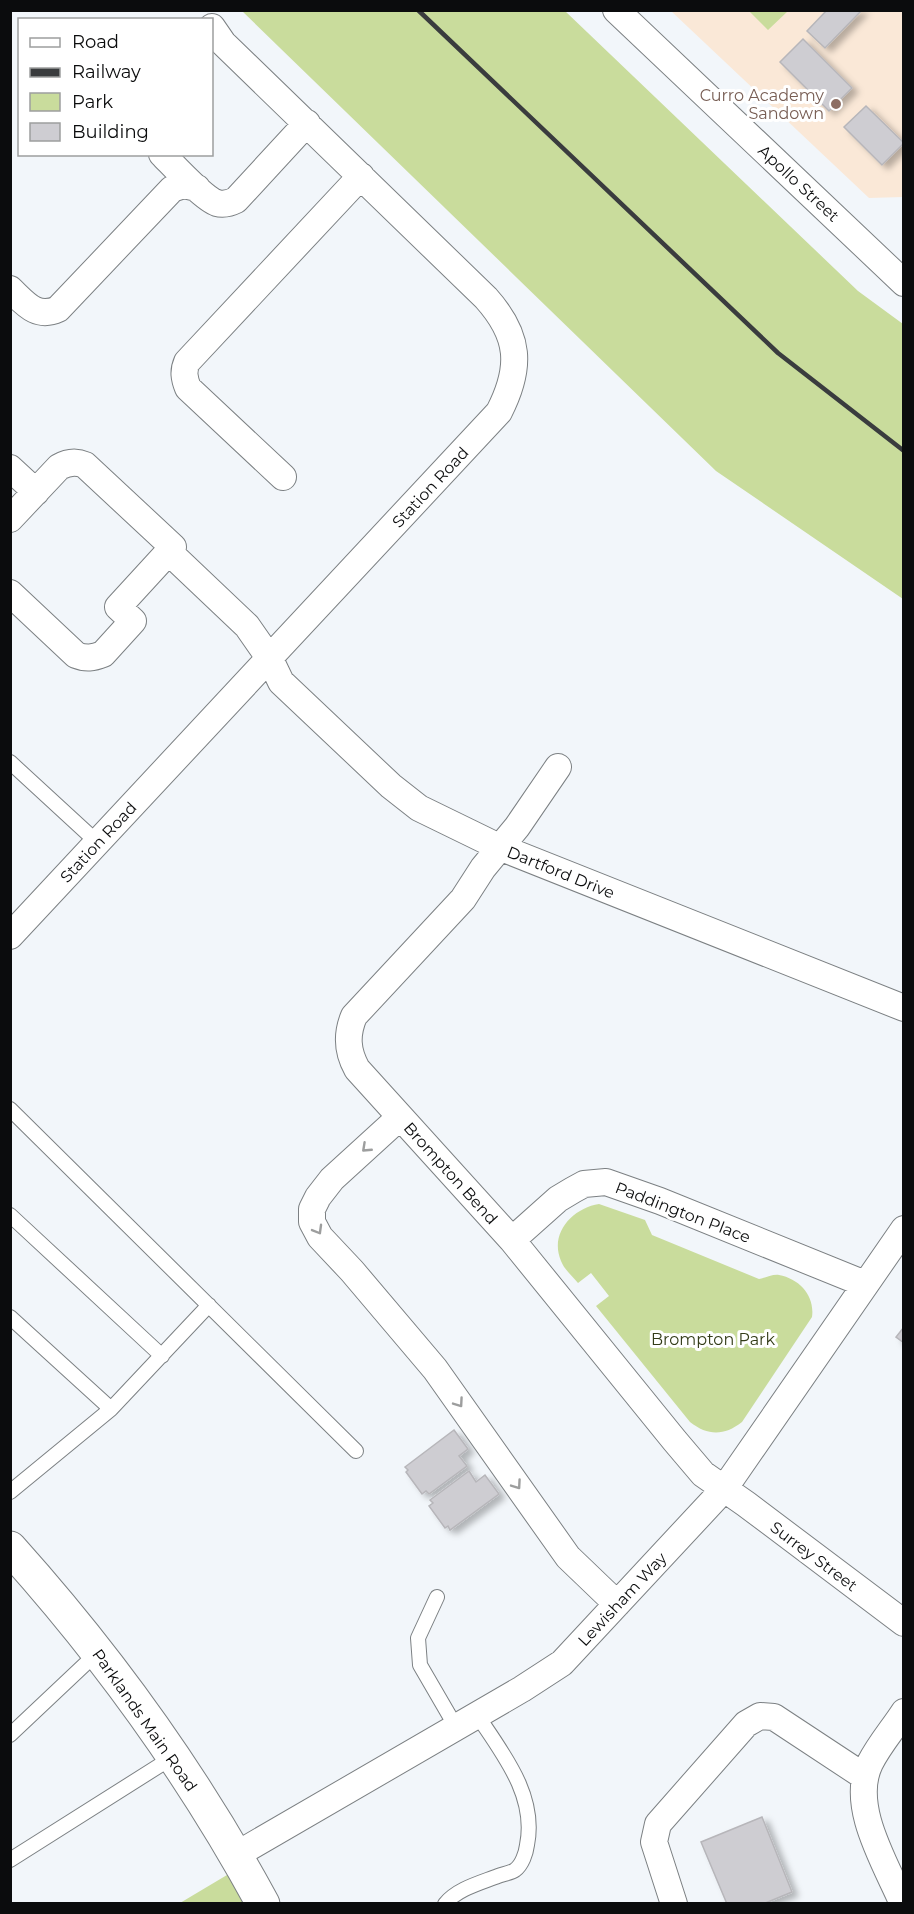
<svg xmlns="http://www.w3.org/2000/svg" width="914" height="1914" viewBox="0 0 914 1914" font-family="Montserrat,sans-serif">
<defs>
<filter id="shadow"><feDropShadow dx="6" dy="4" stdDeviation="3" flood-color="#0004"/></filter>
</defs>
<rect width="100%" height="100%" fill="#f2f6fa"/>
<path fill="#fae8d7" d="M671,11H903V197L869,198Z"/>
<path fill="#c9dc9c" d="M242,11H565L858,291L903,324V599L716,471Z
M749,11H788L768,30Z
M599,1204L645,1220L652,1235L759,1279C765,1278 773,1274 779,1275C800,1279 815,1296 812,1317L742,1422C724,1436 708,1436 690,1422L596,1306L609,1296L591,1273L578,1283C572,1276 564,1269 561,1261C549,1233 573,1208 599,1204Z
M228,1875L243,1903H180L227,1875Z"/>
<path fill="#cecdd2" stroke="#b7b6ba" stroke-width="1.5" filter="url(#shadow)" d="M827,10H862L825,48L807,31Z
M803,39L852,88L829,111L780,62Z
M866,106L904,143L882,165L844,127Z
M904,1327V1343L896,1337Z
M454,1430L468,1449L459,1456L467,1466L429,1494L426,1491L422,1494L406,1472L408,1470L405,1467Z
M469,1471L476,1482L485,1475L499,1494L450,1530L448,1526L445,1528L429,1506L433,1503L430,1500Z
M762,1817L792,1892L763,1904H727L701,1842Z"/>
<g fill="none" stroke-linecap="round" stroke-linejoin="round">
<defs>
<path id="service" d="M10,762L98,843
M10,1109L356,1451
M10,1215L162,1356
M10,1317L111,1409L209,1305
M10,1492L111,1409
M437,1597L418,1638L420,1665L456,1727
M10,1735L98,1652
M10,1860L173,1757
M445,1904C457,1889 480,1883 498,1876C503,1874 511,1873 515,1870C522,1865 526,1853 527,1845C537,1796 503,1754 477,1715"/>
<path id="minor" d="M616,10L904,283
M162,154C173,165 204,199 217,203C224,205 230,203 236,200L307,123
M10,289C25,303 36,319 58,309L172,189L184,185L197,188
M10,468L36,492
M283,477L188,388C184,378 183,371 187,362L361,176
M10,519L59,467C68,462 76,461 85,465L173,547L118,607L133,621L103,654C93,658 86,659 76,655L10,593
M169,552L247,626L270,659L281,682L391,786L419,808L499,847L904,1008
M558,767L517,827L483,868L463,899L354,1016C346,1035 347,1051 357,1069L512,1240L675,1441L703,1474L746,1504L904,1623
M10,936L499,412C522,367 520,336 486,298L223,43L212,27
M400,1117L332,1179L318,1197L312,1209V1222L320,1237L352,1271L435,1369L568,1557L617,1604
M512,1240L558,1199L573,1190L584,1184L606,1182L660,1201L865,1284
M236,1855L522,1689L562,1663L724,1489L904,1229
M674,1904L654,1842L658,1824L746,1724L760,1716L774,1717L865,1777
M903,1904C886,1864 849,1806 870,1763C879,1745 893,1729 904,1712"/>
<path id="tertiary" d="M10,1548C107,1656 193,1775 263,1904"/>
</defs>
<use href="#service" stroke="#7c8083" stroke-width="16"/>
<use href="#minor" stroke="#7c8083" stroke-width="28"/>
<use href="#tertiary" stroke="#7c8083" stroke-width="35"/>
<use href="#service" stroke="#fff" stroke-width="14"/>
<use href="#minor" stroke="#fff" stroke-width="26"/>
<use href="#tertiary" stroke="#fff" stroke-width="33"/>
<path stroke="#3a3c3e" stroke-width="4.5" d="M418,10L778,353L904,451"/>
</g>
<defs><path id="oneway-chevron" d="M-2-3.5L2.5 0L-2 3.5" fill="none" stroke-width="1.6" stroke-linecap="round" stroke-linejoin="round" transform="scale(1.5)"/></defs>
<g stroke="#9d9e9e">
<use href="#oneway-chevron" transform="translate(366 1148) rotate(137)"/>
<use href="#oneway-chevron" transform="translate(318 1230) rotate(60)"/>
<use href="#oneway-chevron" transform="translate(459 1403) rotate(55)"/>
<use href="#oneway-chevron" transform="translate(517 1485) rotate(55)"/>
</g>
<circle fill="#8d6e63" stroke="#fff" stroke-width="2" cx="836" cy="104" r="6"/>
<g text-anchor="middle" stroke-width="6" stroke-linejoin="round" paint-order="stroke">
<g font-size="16" fill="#785e54" stroke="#fff" text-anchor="end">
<text x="824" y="101">Curro Academy<tspan x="824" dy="18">Sandown</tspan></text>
</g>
<g font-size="16" fill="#0b0c0d" stroke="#fff">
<text transform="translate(799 183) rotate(43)" y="6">Apollo Street</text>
<text transform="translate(430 487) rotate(-47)" y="6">Station Road</text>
<text transform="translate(98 842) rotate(-47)" y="6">Station Road</text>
<text transform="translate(561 872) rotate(22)" y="6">Dartford Drive</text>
<text transform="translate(451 1173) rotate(48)" y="6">Brompton Bend</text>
<text transform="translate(683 1212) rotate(21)" y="6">Paddington Place</text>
<text transform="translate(814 1556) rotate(37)" y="6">Surrey Street</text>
<text transform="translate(622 1599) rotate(-47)" y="6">Lewisham Way</text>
<text transform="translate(145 1720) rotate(55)" y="6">Parklands Main Road</text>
</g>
<g font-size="16" fill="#333c18" stroke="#fff">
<text x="713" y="1345">Brompton Park</text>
</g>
</g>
<rect width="914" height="1914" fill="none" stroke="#0b0c0d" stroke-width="24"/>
<rect x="18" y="18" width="195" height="138" fill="#ffffff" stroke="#9d9e9e" stroke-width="1.5"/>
<rect x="30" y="38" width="30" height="9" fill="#ffffff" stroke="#9d9e9e" stroke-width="1.5"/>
<text x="72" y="48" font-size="18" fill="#0b0c0d">Road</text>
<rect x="30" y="68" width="30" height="9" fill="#3a3c3e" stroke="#9d9e9e" stroke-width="1.5"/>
<text x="72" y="78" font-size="18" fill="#0b0c0d">Railway</text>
<rect x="30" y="93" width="30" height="18" fill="#c9dc9c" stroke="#9d9e9e" stroke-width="1.5"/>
<text x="72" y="108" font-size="18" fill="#0b0c0d">Park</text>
<rect x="30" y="123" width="30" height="18" fill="#cecdd2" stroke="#9d9e9e" stroke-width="1.5"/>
<text x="72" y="138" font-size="18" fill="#0b0c0d">Building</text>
</svg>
